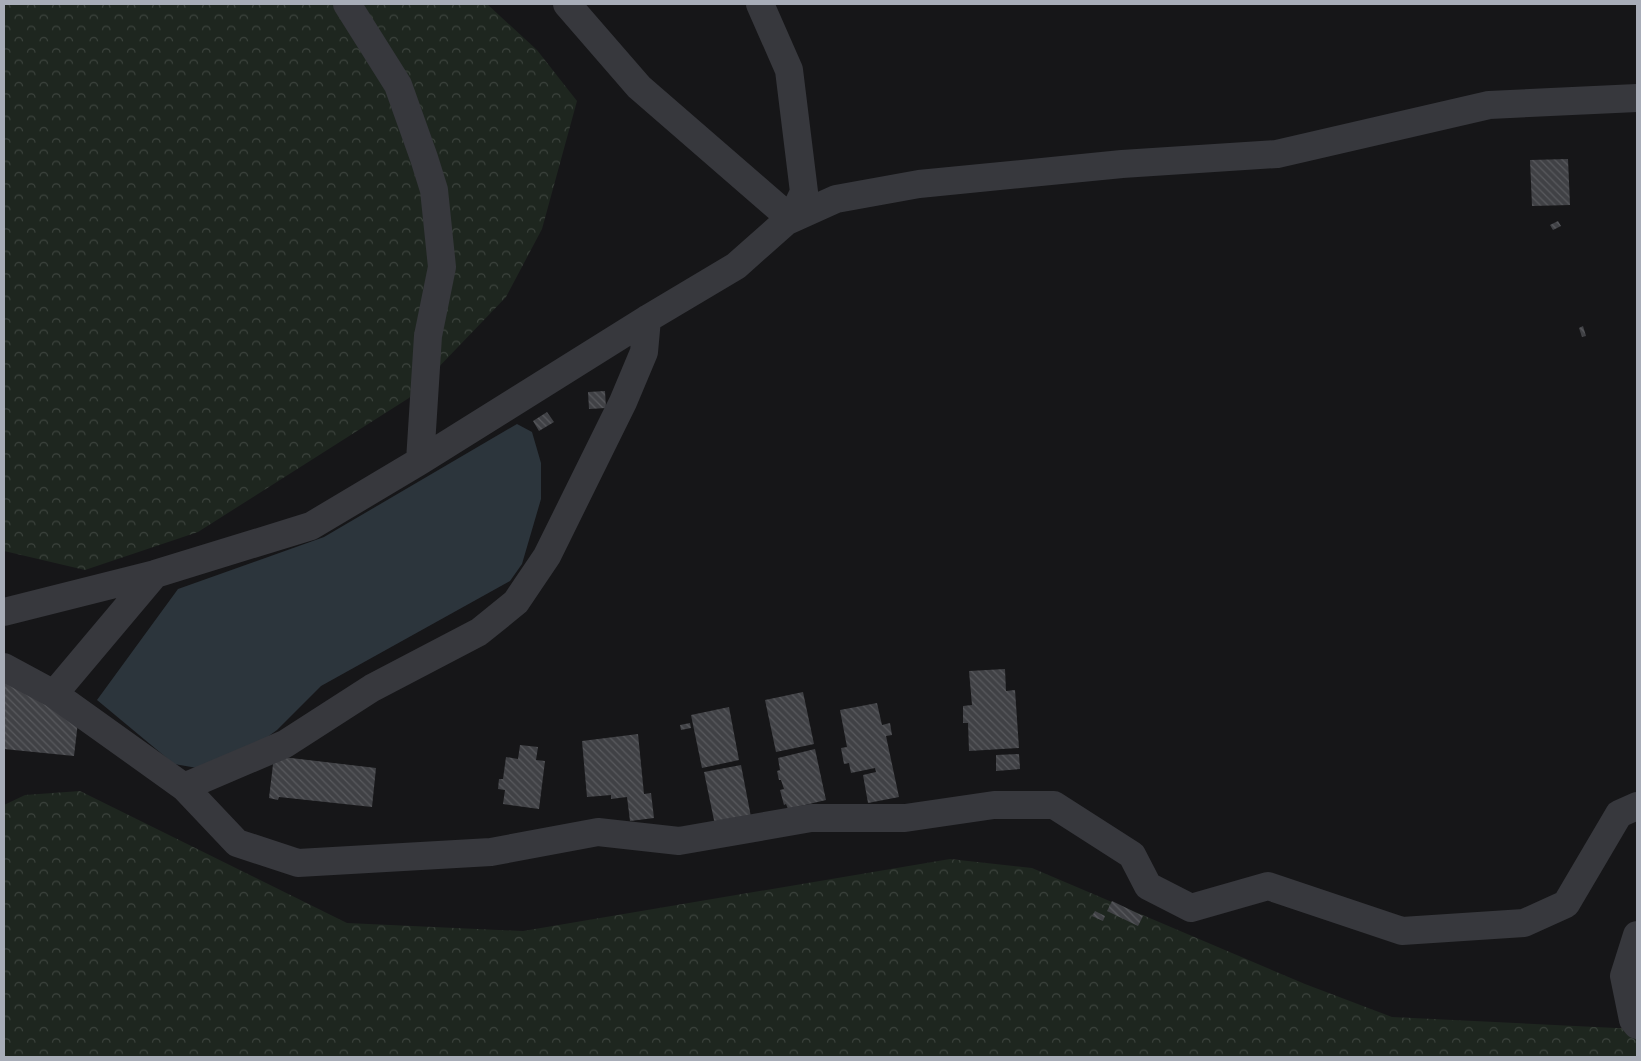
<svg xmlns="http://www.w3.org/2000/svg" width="1641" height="1061" viewBox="0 0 1641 1061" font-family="'Open Sans',sans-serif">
<defs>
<pattern id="forest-crowns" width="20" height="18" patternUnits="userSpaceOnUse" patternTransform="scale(1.25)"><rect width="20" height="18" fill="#1e261f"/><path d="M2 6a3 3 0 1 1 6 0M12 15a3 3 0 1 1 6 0" fill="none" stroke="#3c433d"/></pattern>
<pattern id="building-back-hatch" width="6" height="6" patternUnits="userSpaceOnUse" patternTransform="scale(1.25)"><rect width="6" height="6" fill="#404145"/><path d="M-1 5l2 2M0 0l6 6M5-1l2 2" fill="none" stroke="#595a5e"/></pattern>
</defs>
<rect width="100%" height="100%" fill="#161618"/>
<path fill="url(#forest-crowns)" d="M4,4H487L537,50L577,101L542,229L506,297L409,398L198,532L85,570L4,551Z
M80,791L347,923L523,931L950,859L1032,868L1305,984L1392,1017L1637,1029V1057H4V805L25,795Z"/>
<path fill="#2c353c" d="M517,424L532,432L541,463V499L522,564L510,581L321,686L277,730L233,762L203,769L174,764L97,700L178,589L324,537Z"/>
<path fill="url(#building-back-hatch)" d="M1568,159L1570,205L1532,206L1530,160Z
M1558,221L1561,226L1553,230L1550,225Z
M1583,326L1586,336L1582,337L1579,328Z
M605,391L606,408L589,409L588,392Z
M547,412L554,422L539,431L533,421Z
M1005,669L1006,691L1015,690L1019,748L969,751L968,723H963V706L972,705L969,671Z
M4,681L78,722L74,756L4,749Z
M803,692L814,744L776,752L765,700Z
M877,703L882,725L890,723L892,735L886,736L899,797L868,803L863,775L876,772L875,768L851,773L849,763L844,764L841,748L847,747L840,710Z
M729,707L739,760L702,768L691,715Z
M690,723L691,728L681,730L680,725Z
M638,734L644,794L651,793L654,818L630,821L627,797L611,799V795L587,797L582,741Z
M520,745L538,747L536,760L545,761L539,809L503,804L505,790L498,789L499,779H503L506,757L518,759Z
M815,749L826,800L788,809L786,804L784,805L780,790L784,789L781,780H779L777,771L780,770L778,758Z
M1019,754L1020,769L996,771V755Z
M274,756L376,768L372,807L279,797L278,800L269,798Z
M741,765L751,817L715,825L704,772Z
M1112,901L1143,916L1138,926L1107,911Z
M1095,911L1105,916L1103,921L1092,916Z"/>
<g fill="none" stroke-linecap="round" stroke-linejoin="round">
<path stroke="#37383d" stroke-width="28" d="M347,4L398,85L424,158L434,190L442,267L428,336L420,461
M567,4L639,87L790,218
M785,222L836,199L919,184L1122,164L1277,154L1489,105L1637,98
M4,612L155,574L311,526L420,461L647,319L736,266L790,218L794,213L804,192L789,70L760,4
M4,667L54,694L184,787L237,843L298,863L491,852L598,832L679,841L811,818H905L994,805H1054L1132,855L1148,886L1191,908L1268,886L1402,931L1524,923L1566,904L1619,814L1637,806
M54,694L155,574
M184,787L285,744L372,688L479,632L516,602L547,556L623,402L644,352L647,319
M1637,935L1624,976L1633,1020L1637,1025"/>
</g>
<rect width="1641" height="1061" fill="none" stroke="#a8adb8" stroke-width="10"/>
</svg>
